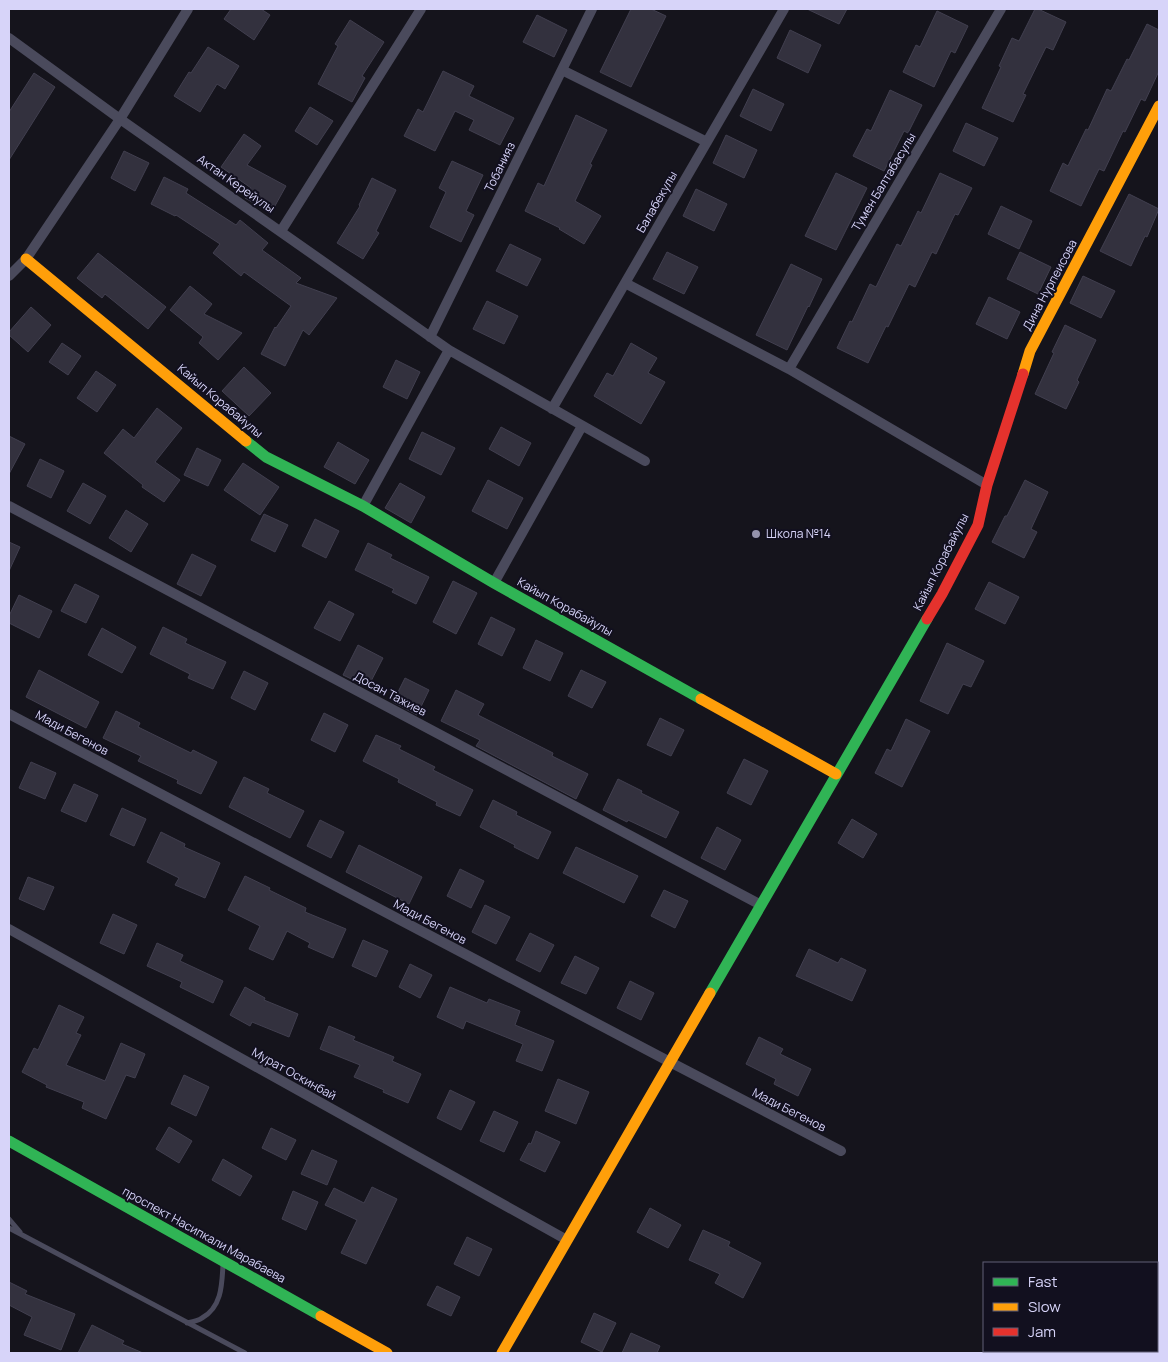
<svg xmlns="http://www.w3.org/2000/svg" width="1168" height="1362" viewBox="0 0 1168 1362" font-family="Manrope,sans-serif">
<rect width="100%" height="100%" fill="#15141c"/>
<path fill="#33313e" stroke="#413f4f" d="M231,9H261L270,15L254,40L224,19Z
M631,9H651L666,16L631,87L600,72Z
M807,9H847L839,24Z
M1035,9H1038L1066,22L1053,50L1046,47L1023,94L1026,95L1013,122L982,108L1001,67L999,66L1012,38L1019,41Z
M937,11L968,26L955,53L951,51L934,87L903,72L916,45L920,47Z
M537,15L567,30L554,57L523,42Z
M350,20L384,42L362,76L365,78L352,102L318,84L338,46L335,44Z
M1147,24L1159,30V71L1145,101L1141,99L1125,132L1123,131L1104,171L1099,169L1081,206L1050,191L1063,163L1068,166L1086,129L1088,130L1107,89L1111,91L1127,59L1129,60Z
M790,30L821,45L808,73L777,58Z
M208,47L239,66L225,89L217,84L200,112L174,96L189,72L191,73Z
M443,71L474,86L469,96L514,118L500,145L469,130L474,120L455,111L435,151L404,136L418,109L423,112Z
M34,73L55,87L9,160V112Z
M753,89L784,104L771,131L740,116Z
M890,90L922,105L908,133L904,131L884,171L853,156L867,129L871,131Z
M310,107L333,121L317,145L295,131Z
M576,115L607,130L590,164L592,165L575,201L601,216L584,244L559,229L560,228L525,211L538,183L544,186Z
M966,123L998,138L984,166L953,151Z
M244,134L261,146L247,165L286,186L271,213L245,198L251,188L221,167Z
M726,135L757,150L744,178L713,163Z
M124,151L149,163L135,191L111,178Z
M452,161L483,175L466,211L474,215L461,242L430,227L446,192L439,188Z
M836,173L867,188L836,250L805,236Z
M940,173L972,188L958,215L955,214L936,254L932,252L915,287L909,284L888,327L886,326L868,363L837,348L850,321L852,322L870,284L876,287L897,244L901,246L918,211L921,213Z
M164,177L188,189L186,193L236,225L240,220L268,243L262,250L301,278L296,283L337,298L309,335L303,330L285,366L261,354L275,327L276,328L291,306L244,272L241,276L213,253L220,244L176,215L175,216L151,204Z
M372,178L396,190L376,231L379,233L363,259L337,243L360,206L359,205Z
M696,189L727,204L714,231L683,216Z
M1129,194L1159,209L1147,237L1145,236L1131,266L1100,251Z
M1001,206L1032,221L1019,249L988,234Z
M510,244L541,259L527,286L496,271Z
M667,252L698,267L684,294L653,279Z
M1020,252L1051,267L1038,294L1007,279Z
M98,253L166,307L148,329L105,294L102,298L77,278Z
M791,264L822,279L809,307L808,306L787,350L756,335Z
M1083,276L1115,291L1101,318L1070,303Z
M190,286L212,304L204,314L242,333L218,360L199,343L203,337L170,310Z
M989,297L1020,312L1007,339L976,324Z
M487,301L518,316L504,344L473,329Z
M31,307L51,325L28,352L9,335V332Z
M1065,325L1096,340L1077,380L1079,382L1066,409L1035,394L1054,353L1052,352Z
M62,343L81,356L68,375L49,362Z
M631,343L657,358L648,373L665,382L641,424L594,396L607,373L613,376Z
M396,360L420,372L407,399L383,387Z
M244,367L271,393L249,416L222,391Z
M96,371L116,385L97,412L77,398Z
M157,408L182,428L155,462L180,480L164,502L142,487L143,485L104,453L123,429L134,438Z
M501,427L531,443L519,466L489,449Z
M422,432L455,448L441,475L409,459Z
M9,436L25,444L9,474Z
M338,442L369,460L355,484L324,467Z
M197,448L221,460L208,486L184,475Z
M40,459L64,471L51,498L27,486Z
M243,463L279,487L260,515L224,490Z
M488,480L523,498L507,529L472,511Z
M1025,480L1048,492L1031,529L1037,532L1024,558L992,542L1005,516H1007Z
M83,483L106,496L90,524L67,511Z
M400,483L425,497L411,523L385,508Z
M126,510L148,524L131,552L109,538Z
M264,514L288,525L275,552L251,540Z
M315,519L339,531L326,558L302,546Z
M9,542L20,547L9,571Z
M368,543L392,555L390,558L429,577L416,604L392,592L394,589L355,570Z
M192,554L216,566L201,596L177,584Z
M453,581L477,593L456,634L433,622Z
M989,582L1019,597L1005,624L975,609Z
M75,584L99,596L86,623L61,611Z
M19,595L52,611L39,638L9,623V616Z
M329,601L354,614L340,641L314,628Z
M491,617L515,629L502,656L478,644Z
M163,627L187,639L185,643L226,662L213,689L188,678L190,674L150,654Z
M102,628L136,647L122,673L88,655Z
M536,640L563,653L550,681L523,668Z
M947,643L984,661L971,687L963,684L948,714L920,701Z
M358,645L383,658L368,687L343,675Z
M39,670L99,702L86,728L26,697Z
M581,670L606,682L592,708L568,696Z
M244,671L268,683L255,710L231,698Z
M405,678L429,690L417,715L393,702Z
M456,690L484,704L478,715L553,753L552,756L588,774L576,799L476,746L480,740L441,721Z
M116,711L140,723L138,727L191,753L193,750L217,762L201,794L177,783L178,780L138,761L141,756L103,738Z
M324,713L348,725L335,752L311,740Z
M660,718L684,730L671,756L647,745Z
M906,719L930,731L902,787L875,773L887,749L891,751Z
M376,735L401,746L399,749L435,767L433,770L473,790L460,816L436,805L437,802L398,782L399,779L363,761Z
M744,759L768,771L751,805L727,793Z
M31,762L56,773L45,799L19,788Z
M244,777L269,789L267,793L304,811L290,838L229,807Z
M618,779L642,791L641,793L679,812L666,838L628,820L627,822L603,810Z
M74,784L98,795L86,822L61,811Z
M493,800L517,812L516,815L551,832L538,859L514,847L515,845L480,827Z
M122,808L146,819L134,846L110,835Z
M852,819L877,834L863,858L838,843Z
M320,820L344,832L331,858L307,846Z
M717,827L741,840L725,870L701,858Z
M161,832L185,844L184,847L220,863L205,898L175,885L179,878L147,862Z
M359,845L422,877L409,904L346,872Z
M576,847L638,876L624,903L563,873Z
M460,869L484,881L471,908L447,896Z
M245,876L270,888L269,890L306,908L305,912L346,929L333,958L308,947L310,943L287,931L273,960L249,949L260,926L228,910Z
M28,877L54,887L44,910L19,899Z
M664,890L688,901L675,928L651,916Z
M485,905L510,917L496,944L472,932Z
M113,914L137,925L124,954L100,943Z
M530,933L554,945L540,972L516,960Z
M363,940L388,951L376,977L352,966Z
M157,943L183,955L180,961L223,981L213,1003L180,987L182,982L147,966Z
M809,949L838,963L841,958L866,970L852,1001L796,976Z
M575,956L599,968L586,994L561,983Z
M410,964L432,975L420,998L399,987Z
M630,981L654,993L641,1020L617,1008Z
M245,987L265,998L264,1000L298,1014L289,1037L252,1022L250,1026L230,1015Z
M450,987L487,1003L489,999L520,1011L515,1025L554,1041L542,1071L516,1061L523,1044L466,1021L463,1029L437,1017Z
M59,1005L84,1017L76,1033L81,1035L66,1065L105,1081L121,1043L145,1054L135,1078L126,1075L106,1119L82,1108L84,1102L46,1087L47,1085L22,1072L34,1048L38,1050Z
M329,1026L355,1037L353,1040L394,1057L392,1061L421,1074L408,1103L383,1092L384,1090L354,1077L360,1065L320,1049Z
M759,1037L783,1049L780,1054L811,1069L798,1096L774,1084L776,1079L746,1064Z
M184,1075L209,1087L196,1116L171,1104Z
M558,1079L589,1092L576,1124L545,1111Z
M450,1090L475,1102L461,1130L437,1118Z
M494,1111L518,1122L504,1152L480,1141Z
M169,1127L192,1141L179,1163L156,1149Z
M271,1128L296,1140L286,1160L262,1148Z
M536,1131L560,1142L545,1172L520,1160L529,1143L531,1144Z
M312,1150L337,1161L327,1185L301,1174Z
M223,1159L252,1176L240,1196L212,1180Z
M372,1187L397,1199L366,1264L341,1253L357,1220L325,1205L334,1188L364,1203Z
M293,1191L318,1202L306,1230L282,1219Z
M650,1208L681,1225L668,1248L637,1232Z
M703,1230L730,1242L728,1246L761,1263L743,1298L715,1283L720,1274L689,1260Z
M467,1237L492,1249L479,1276L454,1264Z
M9,1282L27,1291L25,1294L75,1314L61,1350L24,1335L32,1317L9,1305Z
M437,1286L460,1297L451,1316L427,1305Z
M594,1313L616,1323L602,1352L581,1342Z
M92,1325L124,1341L122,1344L143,1353H78Z
M631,1333L660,1346L657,1353H622Z"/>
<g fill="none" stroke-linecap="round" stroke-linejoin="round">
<path stroke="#4a4a5c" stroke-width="5" d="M9,1219L20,1232
M9,1228L245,1353
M187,1323C192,1322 198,1321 202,1318C222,1307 222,1284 223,1264"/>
<path stroke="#4a4a5c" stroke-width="10" d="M9,38L120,119L449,350
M562,70L707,142
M281,231L421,9
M9,276L26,259L120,119L188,9
M625,283L789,369L987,485
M430,337L592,9
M789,369L1001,9
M552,409L784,9
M9,506L761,905
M363,506L449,350L645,461
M494,583L582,426
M9,714L670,1062L841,1151
M9,929L567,1240"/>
<path stroke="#30b455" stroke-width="11" d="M246,441L266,457L363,506L494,583L701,699
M710,993L927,619
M9,1141L321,1316"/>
<path stroke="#ff9f0a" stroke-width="11" d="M26,259L246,441
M1023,374L1030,351L1159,106
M701,699L836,774
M321,1316L387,1353
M502,1353L710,993"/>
<path stroke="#e5322d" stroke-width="11" d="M927,619L942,594L978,525L987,485L1023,374"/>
</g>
<circle fill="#9391ac" stroke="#12101f" stroke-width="2" cx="756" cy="534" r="5"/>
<g text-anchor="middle" stroke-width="4" stroke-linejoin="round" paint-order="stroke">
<g font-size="12" fill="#d7d4f9" stroke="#12101f">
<text transform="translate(500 167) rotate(-64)" y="4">Тобанияз</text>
<text transform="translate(884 182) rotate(-59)" y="4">Тумен Балтабасулы</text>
<text transform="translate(236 184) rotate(35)" y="4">Актан Керейулы</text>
<text transform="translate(657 202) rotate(-60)" y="4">Балабекулы</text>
<text transform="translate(1050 285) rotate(-62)" y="4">Дина Нурпеисова</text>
<text transform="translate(220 401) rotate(40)" y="4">Кайып Корабайулы</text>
<text transform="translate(941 562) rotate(-63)" y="4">Кайып Корабайулы</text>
<text transform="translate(565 607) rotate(29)" y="4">Кайып Корабайулы</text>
<text transform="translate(390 694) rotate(28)" y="4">Досан Тажиев</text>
<text transform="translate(72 733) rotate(28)" y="4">Мади Бегенов</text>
<text transform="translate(430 922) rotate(28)" y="4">Мади Бегенов</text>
<text transform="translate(294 1074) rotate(29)" y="4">Мурат Оскинбай</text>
<text transform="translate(789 1110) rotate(27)" y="4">Мади Бегенов</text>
<text transform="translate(204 1235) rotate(29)" y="4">проспект Насипкали Марабаева</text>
</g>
<g font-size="12" fill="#d7d4f9" stroke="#12101f" text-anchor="start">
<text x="766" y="538">Школа №14</text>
</g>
</g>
<rect width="1168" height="1362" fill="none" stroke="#d7d4f9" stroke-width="20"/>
<rect x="983" y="1262" width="175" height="90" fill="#12101f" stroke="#615e76"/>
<rect x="993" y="1278" width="25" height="8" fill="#30b455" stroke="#615e76"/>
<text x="1028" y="1287" font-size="15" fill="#d7d4f9">Fast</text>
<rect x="993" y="1303" width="25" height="8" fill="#ff9f0a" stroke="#615e76"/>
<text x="1028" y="1312" font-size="15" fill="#d7d4f9">Slow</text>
<rect x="993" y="1328" width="25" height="8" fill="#e5322d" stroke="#615e76"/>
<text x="1028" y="1337" font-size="15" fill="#d7d4f9">Jam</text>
</svg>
